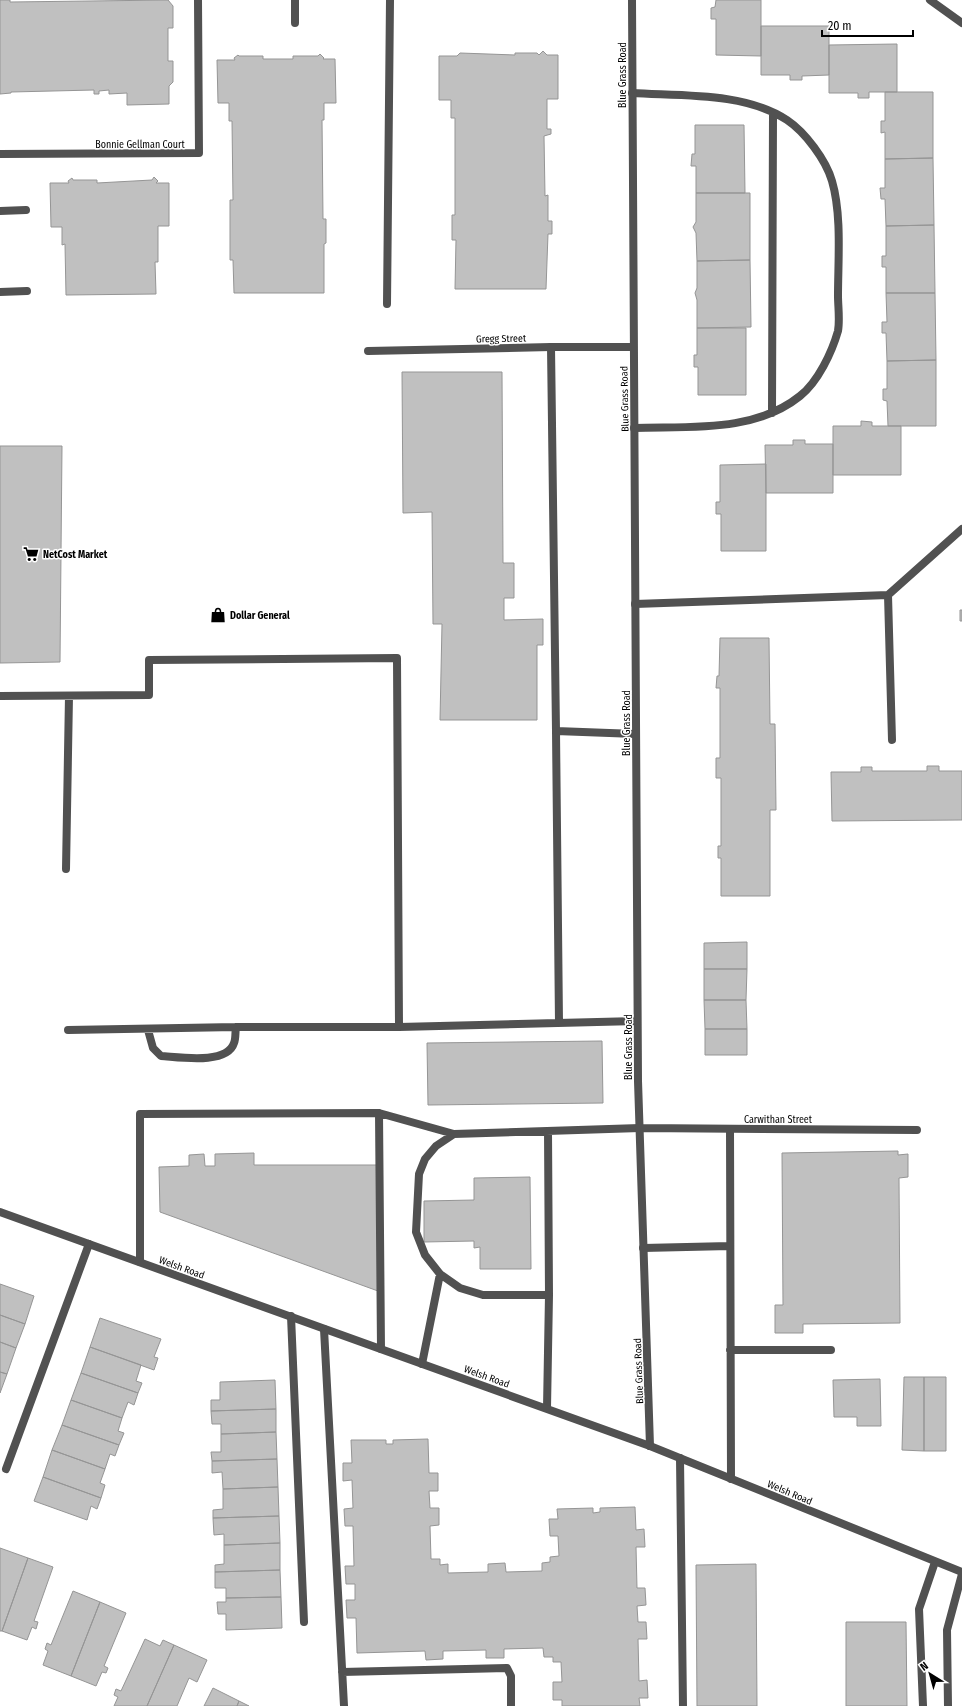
<svg xmlns="http://www.w3.org/2000/svg" width="962" height="1706" viewBox="0 0 962 1706" font-family="'Fira Sans Condensed',sans-serif">
<rect width="100%" height="100%" fill="#fff"/>
<path fill="#c0c0c0" stroke="#959595" d="M0,0H10V2L168,0L173,6V28H168V61H173V82L169,86V104L127,105V93L109,94V90L99,91V94H94V90L11,92V93L0,94Z
M716,0H761V56L716,55V19H711V8L715,7Z
M761,26H829V75L802,76V80H790V75H761Z
M897,44V92H869V98H858V93H829V45Z
M543,51L547,55H558V99H547V129H551V134L544,136L545,196L548,195V221H552V234H548L546,289H455L456,240H452V215H455V118H451V100H439V56H457L460,53L515,55V53H537L539,55Z
M320,54L324,58L323,59H335L336,103H324V120H322L323,219H326V243L324,244V293H234L233,260H230V200H233L232,121H229V103H218L217,60H235L234,58L238,55L239,56H263V59H293V56H318Z
M885,92H933V158L885,159V132L881,133V121H885Z
M695,125H744L745,193H696V166H691L692,154H695Z
M933,158L934,225L886,226L885,199H881L880,188H885V159Z
M154,177L158,181L156,183H169V226H158V262H155L156,294L66,295L65,244L62,245V227H51L50,183H69L68,181L72,178L73,180H97V183L152,180Z
M696,193H750V260L697,261L696,233L693,227L696,222Z
M934,225L935,293H886V267H882V256H886V226Z
M750,260L751,327L697,328V300L695,293L697,288V261Z
M886,293H935L936,360L887,361L886,333H882V322H887Z
M697,328H746V395H698V367H694V355H697Z
M936,360V426H888L887,401L883,400V389H887V361Z
M402,372H502L503,563H514V598H504V620L543,619V645H537V720H440L442,624H433L432,512L403,513Z
M861,421L872,422V426H901V475H833V426H861Z
M793,440H805V444H833V493H766L765,445H793Z
M0,446H62L60,662L0,663Z
M766,464V551H721V514H716V502H720V465Z
M960,610H962V621H960Z
M720,638H769L770,724H775L776,810H770V896H721V858H718V846H721V778H716V758H720V688H716L717,676H719Z
M927,766H939V771H962V820L832,821L831,772H861V767H872V771H927Z
M747,942V969H704V943Z
M704,969H747L746,1000H704Z
M704,1000H746L747,1029H705Z
M705,1029H747V1055H705Z
M602,1041L603,1103L428,1105L427,1043Z
M898,1151V1155L908,1154V1177L899,1178L900,1323L803,1324V1333H775V1305H783L782,1153Z
M254,1153V1165H377L378,1291L160,1212L159,1167L189,1166V1155L204,1154L205,1166H215V1154Z
M530,1177L531,1269H480V1247L474,1248V1241L424,1242V1201L474,1200V1178Z
M0,1284L34,1296L25,1324L0,1315Z
M0,1315L25,1324L16,1348L0,1342Z
M100,1318L161,1339L154,1357L158,1358L154,1370L90,1347Z
M0,1342L16,1348L7,1374L0,1372Z
M90,1347L141,1365L136,1381L142,1383L138,1393L81,1373Z
M0,1372L7,1374L0,1393Z
M81,1373L138,1393L134,1405L128,1402L122,1418L71,1400Z
M904,1377H924V1451L902,1450Z
M924,1377H946V1451H924Z
M880,1379L881,1426H857V1417H834L833,1380Z
M275,1380L276,1409L211,1411V1400H220V1382Z
M71,1400L122,1418L118,1431L124,1433L119,1445L62,1425Z
M276,1409V1432L221,1434V1424H212L211,1411Z
M62,1425L119,1445L115,1456L110,1454L105,1469L52,1450Z
M276,1432L277,1459L212,1461L211,1452H221V1434Z
M428,1439L429,1473H438V1491H429L430,1508H439V1525L430,1526L431,1559H440V1565L448,1564V1573L488,1572V1564L505,1563L506,1572L542,1571V1563L550,1562V1557L559,1556L558,1536H550L549,1519H558L557,1509L593,1508V1513L600,1512V1508L635,1507L636,1530L644,1529L645,1547H636L637,1588H645L646,1605L637,1606L638,1622H646L647,1639H638L639,1681L647,1680L648,1698H639L640,1706H562V1700H553V1682H562L561,1662H553V1657H544L543,1648L504,1649V1658H486V1650L443,1651V1659L426,1660L425,1651L357,1653L356,1618H347L346,1600H355V1584H346L345,1566H354L353,1526H345L344,1509L353,1508L352,1480L343,1481V1463H352L351,1440H386V1444H393V1440Z
M52,1450L105,1469L100,1483L105,1485L101,1498L43,1477Z
M277,1459L278,1487L223,1489L222,1472L212,1473V1461Z
M43,1477L101,1498L97,1509L91,1506L87,1520L34,1501Z
M278,1487L279,1516L213,1518V1510L223,1509V1489Z
M279,1516L280,1543L224,1545V1534L214,1535L213,1518Z
M280,1543V1570L215,1572V1565L224,1564V1545Z
M0,1548L28,1558L2,1631H0Z
M28,1558L53,1567L34,1621L38,1622L36,1629L32,1627L27,1640L2,1631Z
M756,1564L757,1706H697L696,1565Z
M280,1570L281,1597L226,1598V1588H215V1572Z
M73,1591L100,1602L71,1676L43,1665L48,1651L45,1649L47,1643L51,1645Z
M281,1597L282,1628L226,1630V1614H218L217,1602H226V1598Z
M100,1602L126,1613L104,1666L108,1668L106,1673L102,1672L96,1686L71,1676Z
M846,1622H906L907,1706H846Z
M145,1639L160,1646L163,1640L174,1645L147,1706H114L118,1697L114,1695L116,1689L121,1691Z
M174,1645L207,1660L197,1682L189,1678L177,1706H147Z
M213,1688L239,1701L237,1706H204Z
M239,1701L249,1706H237Z"/>
<g fill="none" stroke-linecap="round" stroke-linejoin="round">
<path stroke="#515151" stroke-width="8" d="M930,0L962,23
M295,23V0
M632,93C681,96 745,92 787,120C805,132 826,160 832,181C842,215 838,260 838,296C838,306 840,320 838,331C832,352 818,382 800,396C754,433 689,426 634,428
M0,154L199,153L198,0
M0,211L26,210
M0,292L27,291
M551,347L556,731
M772,413L773,113
M888,595L962,529
M635,604L888,595L892,740
M0,696L149,695V660L397,658L399,1027H236L68,1030
M66,869L69,696
M559,1023L556,731L636,734
M399,1027L637,1021
M148,1030L153,1048L161,1056C179,1057 227,1065 234,1043C236,1039 235,1032 236,1027
M379,1113L454,1134
M730,1129L731,1479
M548,1131L549,1295H483L460,1288L440,1274L425,1255L416,1232L419,1174L425,1159L436,1146L454,1134L640,1128
M643,1248L730,1246
M140,1262V1114L379,1113L381,1349
M291,1316L304,1622
M324,1329L344,1706
M730,1350H831
M422,1364L440,1274
M547,1408L549,1295
M680,1458L683,1706
M6,1469L89,1244
M342,1672L507,1668L511,1676V1706
M923,1706L919,1609L935,1562
M948,1706L947,1630L962,1574"/>
<path stroke="#515151" stroke-width="8" d="M632,0L638,1081L650,1446
M387,304L390,0
M368,351L551,347H633
M640,1128L917,1130"/>
<path stroke="#515151" stroke-width="8" d="M0,1212L650,1446L962,1572"/>
</g>
<defs>
<symbol id="supermarket-bare" viewBox="-9 -9 18 18"><path d="M-6-5.5h2.5l.6 2H6L4.5 2H-2.5L-4.4-4H-6ZM-1.5 3.2a1.3 1.3 0 1 0 .1 0ZM3 3.2a1.3 1.3 0 1 0 .1 0Z" fill="#000" stroke="#fff" stroke-width="2.5" paint-order="stroke"/></symbol>
<symbol id="shop-bare" viewBox="-9 -9 18 18"><path d="M-5-2.5h2.3a2.7 3.5 0 0 1 5.4 0H5L5.5 6h-11ZM-1.5-2.5h3a1.5 2.3 0 0 0-3 0Z" fill="#000" stroke="#fff" stroke-width="2.5" paint-order="stroke"/></symbol>
</defs>
<g fill-rule="evenodd">
<use href="#supermarket-bare" x="20" y="543" width="22" height="22"/>
<use href="#shop-bare" x="207" y="604" width="22" height="22"/>
</g>
<g text-anchor="middle" stroke-width="3" stroke-linejoin="round" paint-order="stroke">
<g font-size="10" fill="#000" stroke="#fff">
<text transform="translate(622 75) rotate(-90)" y="4">Blue Grass Road</text>
<text x="140" y="148">Bonnie Gellman Court</text>
<text transform="translate(501 338) rotate(-1)" y="4">Gregg Street</text>
<text transform="translate(624 399) rotate(-91)" y="4">Blue Grass Road</text>
<text transform="translate(626 723) rotate(-90)" y="4">Blue Grass Road</text>
<text transform="translate(628 1047) rotate(-90)" y="4">Blue Grass Road</text>
<text x="778" y="1123">Carwithan Street</text>
<text transform="translate(182 1267) rotate(20)" y="4">Welsh Road</text>
<text transform="translate(638 1371) rotate(-92)" y="4">Blue Grass Road</text>
<text transform="translate(487 1376) rotate(20)" y="4">Welsh Road</text>
<text transform="translate(790 1492) rotate(23)" y="4">Welsh Road</text>
</g>
<g font-size="10" font-weight="bold" fill="#000" stroke="#fff" text-anchor="start">
<text x="43" y="558">NetCost Market</text>
<text x="230" y="619">Dollar General</text>
</g>
</g>
<g transform="translate(930 1674) rotate(323)" stroke="#ffffff" stroke-width="3" paint-order="stroke">
<path d="M0-3L7 15L0 10L-7 15Z" fill="#000000"/>
<text y="-6" font-size="11" font-weight="bold" text-anchor="middle" fill="#000000">N</text>
</g>
<path d="M822 30v6h91v-6" fill="none" stroke="#000000" stroke-width="2"/>
<text x="828" y="30" font-size="12" fill="#000000" stroke="#ffffff" stroke-width="3" paint-order="stroke">20 m</text>
</svg>
